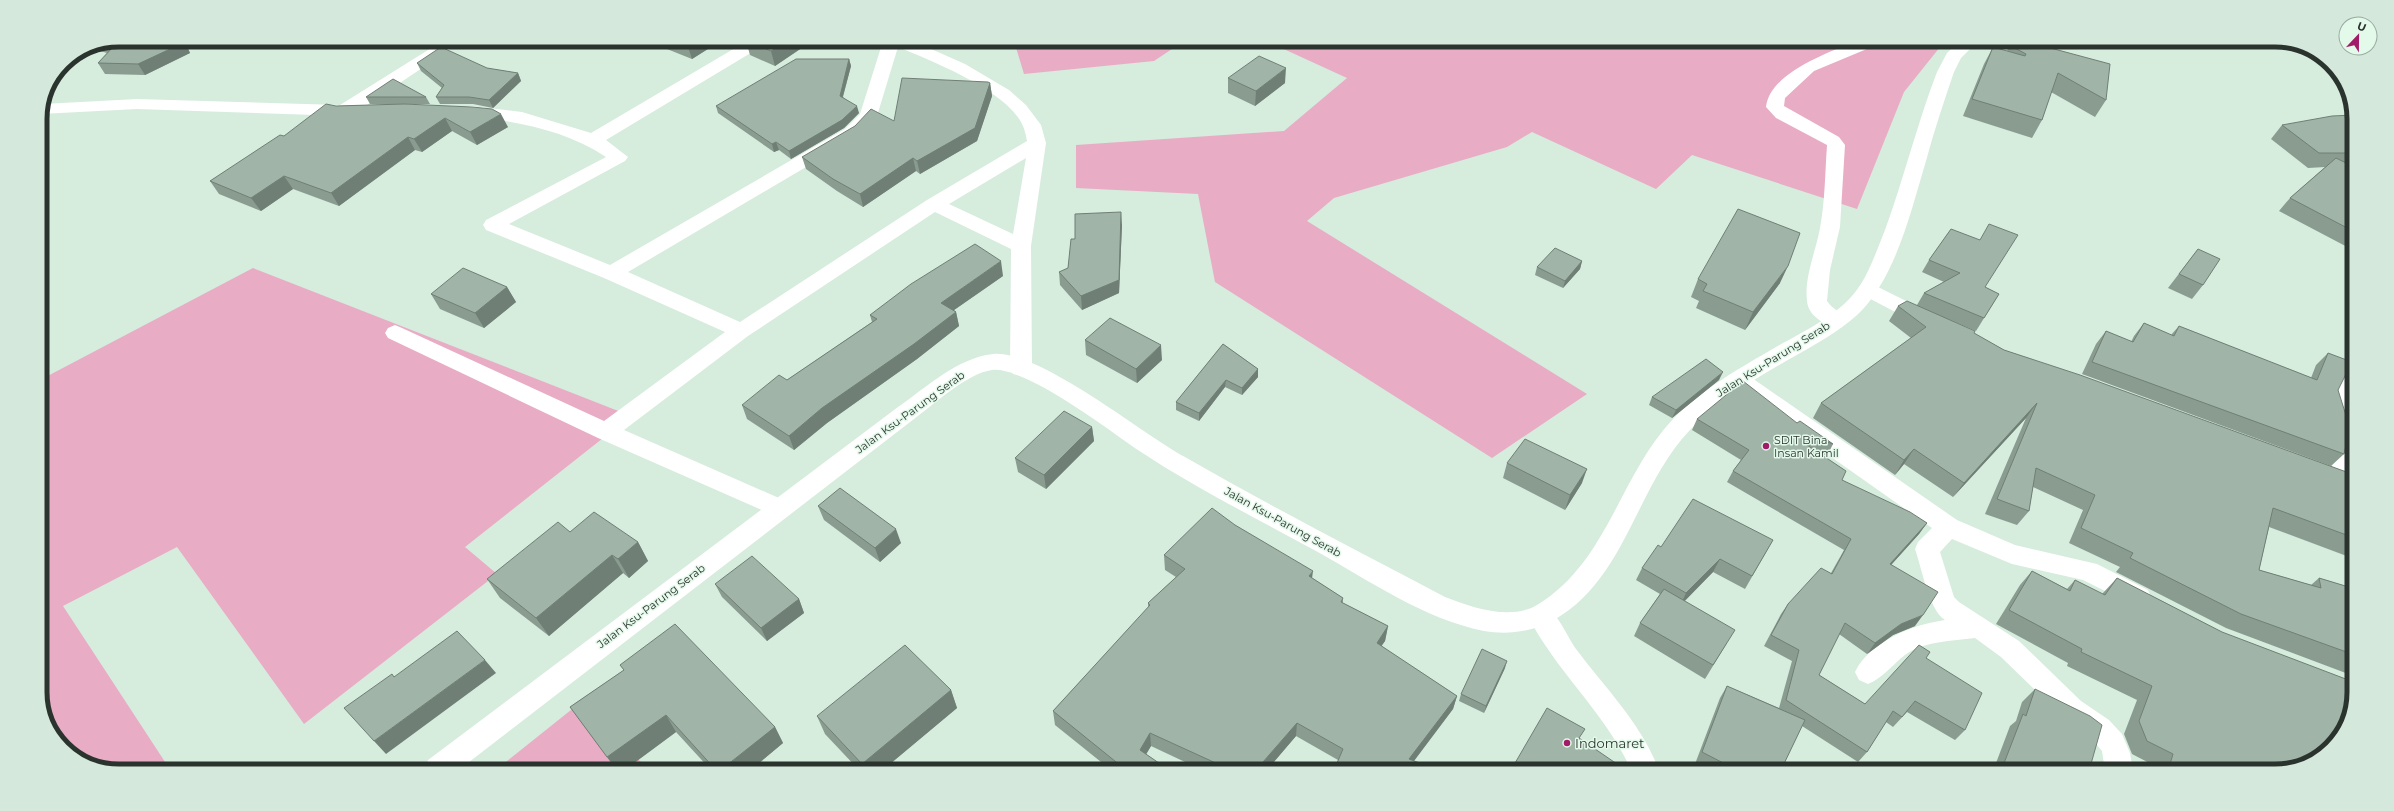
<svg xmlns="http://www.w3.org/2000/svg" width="2394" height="811" viewBox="0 0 2394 811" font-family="Montserrat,sans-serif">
<rect width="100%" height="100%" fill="#d6ecdd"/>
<path fill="#e8acc5" d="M1014,41H1184L1154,61L1024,74Z
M1266,41L1944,42L1904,92L1857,209L1692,155L1656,189L1532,132L1507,147L1334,198L1307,221L1587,394L1492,458L1215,282L1198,194L1076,188V145L1284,131L1347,78Z
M253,268L631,416L465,547L497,574L304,724L177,547L63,606L169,768H98L56,740L40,698V380Z
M581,702L648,769H497Z"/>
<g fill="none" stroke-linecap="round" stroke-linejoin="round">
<path fill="#fff" fill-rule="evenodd" d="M444,40H464L352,115L346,116L137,109L41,114L43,104L137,99L340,105Z
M747,41H766L764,45L606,140L628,157L625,161L509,224L610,265L845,129L860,114L883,41H913L965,64L1009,90L1026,105L1041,125L1046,143L1031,246L1032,368L1029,374L1021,376L1013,374L1010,368L1011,249L935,212L748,336L624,430L788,502L792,509L788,516L780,518L598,438L388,338L385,333L388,328L395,325L402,328L604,421L725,332L604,278L486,230L483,225L486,220L606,157C566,130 518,122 471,116L465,115L462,111L465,107L471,106L522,112L591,133ZM898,47C932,61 1008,91 1023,126C1025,131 1026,136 1027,141L927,200L740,322L628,272L857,137L877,116ZM1026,158L1013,234L949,204Z
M1853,42H1876L1874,46L1814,71L1785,98L1784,106L1839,137L1845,145L1840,227L1830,270L1827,301C1833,310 1842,312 1846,320L1843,325C1829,329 1808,317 1807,301C1804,277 1816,251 1820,228C1825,202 1825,173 1827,145L1776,118L1766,107C1770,73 1826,54 1853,42Z
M1868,282L1932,314L1935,319L1932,324L1925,326L1918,324L1861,294L1858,289L1861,284Z
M2353,366V396L2349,403L2353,414L2352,478L2348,487L2340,490L2332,487L2328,481L2339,440L2327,403L2345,368Z
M1744,376L1752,378L1957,520L2015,545L2097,564L2148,590L2151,597L2148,604L2139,608L2083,580L2012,564L1952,539L1940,552L1954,597L1959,602L2019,641L2081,701L2109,720L2122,734L2130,753L2133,771H2105L2102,751L2091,738L2063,717L2001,657L1975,638C1952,641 1924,641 1905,655C1892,665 1883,678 1868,684L1859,680L1855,672C1869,642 1914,624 1945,620C1929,610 1922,569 1915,549L1918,542L1932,528L1736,390L1733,384L1736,378Z
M1541,605C1558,611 1566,635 1576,649C1606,689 1641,723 1659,770H1631C1606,713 1556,672 1528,616L1532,608Z"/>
<path fill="#fff" fill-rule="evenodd" d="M1958,42H1977L1961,58L1954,72C1944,101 1934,131 1926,161C1911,211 1895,281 1856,316C1838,332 1816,344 1795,356C1758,377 1720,399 1690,430C1636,486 1626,579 1554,620C1532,632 1508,635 1484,631C1424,619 1370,581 1316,551C1258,519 1197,489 1141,452C1111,432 1026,366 992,370C968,373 934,404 914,419L460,769H424L428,760L898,407C927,387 957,358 993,354C1040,350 1141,433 1185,457C1270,506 1358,551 1445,597C1471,607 1510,621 1537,605C1608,562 1619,476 1673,419C1702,389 1740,368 1776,347C1806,330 1842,314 1861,284C1871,268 1878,247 1885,230C1904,178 1917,124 1937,72L1947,53Z"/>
</g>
<path fill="#8a9c90" d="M119,40H184L190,53L145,75L105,74L98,63L107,53L86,47L89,46Z
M647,41H745L733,48L719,41V42L692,59Z
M746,41H812L775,66L750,55Z
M2011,42H2028L2106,100L2095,117L2051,92L2042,120L2032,138L1963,116L1984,64L1993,47L2007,51Z
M849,59L851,66L843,97L859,113L844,128L791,159L779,150L774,152L718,113L716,106Z
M417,63L487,68L518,73L521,81L493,108L473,104H440L436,97L442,88L421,71Z
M1228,78L1285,83L1255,106L1228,93Z
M990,83L992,96L977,141L920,174L916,171L863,207L837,191L806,169L802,157Z
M366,97H426L430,104H404L508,127L477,145L452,131L422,152L415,150L339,206L293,189L261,211L219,194L210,181L284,136L336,106L403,104H370Z
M2354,115V167L2353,250L2279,211L2290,198L2325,167L2308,168L2271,139L2282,125Z
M1122,225L1119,293L1082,310L1060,285L1059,272L1068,268L1075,239Z
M1951,229L1985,287L1999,294L1976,331L1948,319L2004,350L2352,474V558L2269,527L2259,570L2311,585L2319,578L2352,588L2351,675L2226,628L2116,572L2120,567L2069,543L2083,510L2033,487L2029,511L2017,525L1985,514L2026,418L1953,497L1904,464L1895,475L1813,418L1821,403L1911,338L1889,321L1898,306L1917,305L1924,293L1944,282L1922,272L1929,260Z
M2198,249L2203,285L2192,299L2168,288Z
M1582,261L1580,269L1563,288L1535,275L1537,267Z
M1003,276L954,310L956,312L959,326L917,359L827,423L794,450L747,419L742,405L787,380L872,322L870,315Z
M1698,279L1780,283L1745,330L1696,308L1699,301L1691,297Z
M507,287L516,302L484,328L440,309L431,294Z
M2144,323L2171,335L2179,326L2311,378L2316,365L2328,353L2338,390L2344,454L2331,466L2082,374L2096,344L2106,331L2131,342L2134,336Z
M1085,340L1162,360L1137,383L1086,355Z
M1223,344L1258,369V377L1242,395L1225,387L1199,421L1176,410V402Z
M1719,380L1672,418L1649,405L1652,397Z
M2353,400V409L2351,403Z
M1697,419L1797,423L1833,444L1827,456L1819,453L1842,480L1927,523L1919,534L1891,565L1915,626L1893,635L1867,654L1839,634L1819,675L1865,704L1926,658L1965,730L1955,740L1907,712L1893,727L1886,722L1867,752L1858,762L1802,726L1781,770H1708L1695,764L1720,698L1727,686L1779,708L1792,661L1764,646L1781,614L1788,604L1831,573L1844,550L1727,482L1733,471L1741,460L1692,430Z
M1092,427L1094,441L1046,489L1018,472L1015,458Z
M1507,463L1582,483L1565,510L1503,478Z
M818,506L901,543L880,562L824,520Z
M1235,525L1312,578L1343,598V603L1388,626L1385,641L1381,646L1457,696L1453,709L1414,761L1338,760L1296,736L1267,770H1202L1151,746L1146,754L1169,770H1111L1055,725L1053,711L1148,608V603L1176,577L1165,570L1164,555Z
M570,532L638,542L648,561L629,578L623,573L549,636L500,598L487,579Z
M1773,540L1745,589L1713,572L1684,601L1727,643L1705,679L1634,636L1640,623L1660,594L1636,580L1642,568L1661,547Z
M2032,571L2067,589L2075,580L2102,594L2117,578L2222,632L2276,771H2156L2157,767L2132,754L2124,734L2137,700L2067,666L2068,663L1996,624L2020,585Z
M715,584L799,599L804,613L767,641L722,597Z
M620,665L775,727L783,743L752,769H710L676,732L626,769H616L570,707L624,670Z
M1505,668L1484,713L1459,701L1461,694Z
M2035,689L2089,771H1993L2010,726L2016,721L2022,702Z
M951,690L957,708L884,769H858L825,734L817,716Z"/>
<path fill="#707f75" d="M182,40H184L190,53L145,75L138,64Z
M693,41H718L719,42L692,59L687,44Z
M731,41H745L733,48Z
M787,41H812L775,66L771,51Z
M849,59L851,66L841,103L840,96Z
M1286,68L1285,83L1255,106L1256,91Z
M518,73L521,81L493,108L489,100Z
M990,83L992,96L977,141L920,174L917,161Z
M857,106L859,113L844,128L791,159L789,151Z
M501,114L508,127L477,145L470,132Z
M445,118L452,131L422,152L414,139Z
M408,137L415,150L339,206L331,193Z
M776,142L779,150L774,152L772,144Z
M913,158L916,171L863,207L860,194Z
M284,176L293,189L261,211L251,198Z
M1121,212L1122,225L1119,293L1082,310L1081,296Z
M1001,261L1003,276L944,317L941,303Z
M1582,261L1580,269L1563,288L1565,281Z
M1788,266L1780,283L1745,330L1753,312Z
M507,287L516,302L484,328L475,313Z
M956,312L959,326L917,359L827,423L794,450L789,436L822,408Z
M1161,345L1162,360L1137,383L1136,369Z
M1258,369V377L1242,395V388Z
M1723,372L1719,380L1672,418L1676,410Z
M1226,380L1225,387L1199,421V413Z
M2037,403L2026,418L1953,497L1964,483Z
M1092,427L1094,441L1046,489L1044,475Z
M1914,449L1904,464L1895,475L1904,460Z
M1587,469L1582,483L1565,510L1570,495Z
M1927,523L1919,534L1882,575L1890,564Z
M896,529L901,543L880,562L875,548Z
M638,542L648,561L629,578L618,559Z
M612,555L623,573L549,636L536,618Z
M1720,559L1713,572L1680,606L1686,593Z
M1313,571L1311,586L1309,576Z
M799,599L804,613L767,641L761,628Z
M1923,615L1915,626L1893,635L1867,654L1875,643L1901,624Z
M1388,626L1385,641L1374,657L1377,643Z
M485,660L496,673L386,754L374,741Z
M1507,661L1505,668L1484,713L1486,706Z
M951,690L957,708L884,769H864L862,764Z
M1457,696L1453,709L1407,770L1409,759Z
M666,715L676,732L626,769H616L607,757Z
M1297,723L1296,736L1267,770H1256Z
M775,727L783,743L752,769H722Z
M1150,733L1151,746L1141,763L1140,750Z"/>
<path fill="#a0b5a7" stroke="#707f75" d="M119,40H182L183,43L138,64L98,63L114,46L103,43Z
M677,41H693L687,44Z
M746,41H787L771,51Z
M2012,42H2028L2110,64L2106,100L2058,73L2042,120L1972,99L1993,47L2025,56L2026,54L2011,46Z
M441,47L487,68L518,73L489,100L469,97H436L444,85L417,63Z
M1259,56L1286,68L1256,91L1228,78Z
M796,59H849L840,96L857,106L842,120L789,151L776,142L772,144L716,106Z
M902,78L988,82L990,83L975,128L917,161L913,158L860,194L833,179L802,157L855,126L871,109L894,121Z
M393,79L426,97H366Z
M326,104L336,106L404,104L472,107L492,109L501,114L470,132L445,118L414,139L408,137L331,193L284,176L251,198L210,181L280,135L284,136Z
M2354,115V153H2319L2282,125L2332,116Z
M2336,158L2354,167L2353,231L2290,198Z
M1738,209L1800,233L1788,266L1753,312L1703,291L1707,284L1698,279Z
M1121,212L1119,280L1081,296L1059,272L1068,268L1071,239H1075V214Z
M1989,224L2018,235L1985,287L1999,294L1984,318L1924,293L1960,273L1929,260L1951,229L1980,240Z
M975,244L1001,261L941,303L956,312L914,344L822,408L789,436L742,405L779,375L787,380L877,319L870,315L911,284Z
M1555,248L1582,261L1565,281L1537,267Z
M2198,249L2220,259L2203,285L2179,274Z
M463,268L507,287L475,313L431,294Z
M1907,301L1975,331L1974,333L2004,350L2080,375L2352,474V537L2273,508L2259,570L2321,588L2319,578L2352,588V654L2241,614L2130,558L2133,553L2081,528L2095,495L2036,468L2029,511L1997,499L2037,403L1964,483L1914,449L1904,460L1821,403L1926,327L1898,306Z
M1110,318L1161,345L1136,369L1085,340Z
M2144,323L2174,336L2179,326L2317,380L2328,353L2352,362L2338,390L2350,428L2344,454L2092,362L2106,331L2133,342Z
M1223,344L1258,369L1242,388L1226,380L1199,413L1176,402Z
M1706,359L1723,372L1676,410L1652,397Z
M1743,381L1797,423L1800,421L1833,444L1808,435L1804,443L1846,471L1842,480L1910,512L1927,523L1890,564L1938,592L1923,615L1901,624L1875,643L1845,623L1819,675L1865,704L1919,645L1930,652L1926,658L1982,693L1965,730L1915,701L1902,717L1893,711L1867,752L1786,700L1799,650L1771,635L1788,604L1821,568L1832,574L1851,539L1733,471L1749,450L1697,419Z
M1064,411L1092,427L1044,475L1015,458Z
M1525,439L1587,469L1570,495L1507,463Z
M840,488L896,529L875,548L818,506Z
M1693,499L1773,540L1752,576L1720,559L1686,593L1642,568L1658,545L1661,547Z
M1212,508L1235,525L1313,571L1309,576L1343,598L1341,602L1388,626L1377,643L1457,696L1409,759L1438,770H1334L1343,749L1297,723L1256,770H1231L1150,733L1140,750L1169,770H1126L1053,711L1150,605L1148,603L1185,569L1164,555Z
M594,512L638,542L618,559L612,555L536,618L487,579L558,522L570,532Z
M752,556L799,599L761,628L715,584Z
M2032,571L2070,591L2075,580L2105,595L2117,578L2222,632L2351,681V713L2323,755L2276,771H2168L2173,754L2147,741L2139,721L2152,686L2081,652L2082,649L2009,610Z
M1664,589L1735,630L1713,665L1640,623Z
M675,624L775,727L722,769H715L666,715L607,757L570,707L624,670L620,665Z
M457,631L485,660L374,741L344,708L392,674L394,677Z
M905,645L951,690L862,764L817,716Z
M1482,649L1507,661L1486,706L1461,694Z
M1727,686L1805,720L1781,770H1732L1733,768L1702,752Z
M2035,689L2090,716L2102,725L2089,771H2001L2023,714L2026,716Z
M1547,708L1585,729L1579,738L1617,764L1613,770H1511Z
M1977,767L1985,771H1976Z"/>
<g fill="#a21b68" stroke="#e3f9ea" stroke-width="1.5">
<circle cx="1766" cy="446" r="4"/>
<circle cx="1567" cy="743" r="4"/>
</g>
<g text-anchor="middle" stroke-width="3" stroke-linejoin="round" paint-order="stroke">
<g font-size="11" fill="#2b332e" stroke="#e3f9ea">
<text transform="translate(1773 359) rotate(-32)" y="4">Jalan Ksu-Parung Serab</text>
<text transform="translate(910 412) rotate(-36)" y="4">Jalan Ksu-Parung Serab</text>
<text transform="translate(1283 522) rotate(29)" y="4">Jalan Ksu-Parung Serab</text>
<text transform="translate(651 606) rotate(-37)" y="4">Jalan Ksu-Parung Serab</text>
</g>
<g font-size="11" fill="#2b332e" stroke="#e3f9ea" text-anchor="start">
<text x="1774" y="444">SDIT Bina<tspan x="1774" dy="13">Insan Kamil</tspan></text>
</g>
<g font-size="13" fill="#2b332e" stroke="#e3f9ea" text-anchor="start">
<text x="1575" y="748">Indomaret</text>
</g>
</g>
<path d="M0 0H2394V811H0ZM119 47H2275A72 72 0 0 1 2347 119V692A72 72 0 0 1 2275 764H119A72 72 0 0 1 47 692V119A72 72 0 0 1 119 47Z" fill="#d4e9db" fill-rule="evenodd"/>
<path fill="none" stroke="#2b332e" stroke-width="5" d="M119 47H2275A72 72 0 0 1 2347 119V692A72 72 0 0 1 2275 764H119A72 72 0 0 1 47 692V119A72 72 0 0 1 119 47Z"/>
<g transform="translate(2358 36) rotate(22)"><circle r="19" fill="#e3f9ea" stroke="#99aa9f"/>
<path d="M0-3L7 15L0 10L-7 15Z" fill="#a21b68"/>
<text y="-6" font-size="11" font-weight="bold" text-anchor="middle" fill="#2b332e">U</text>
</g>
</svg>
